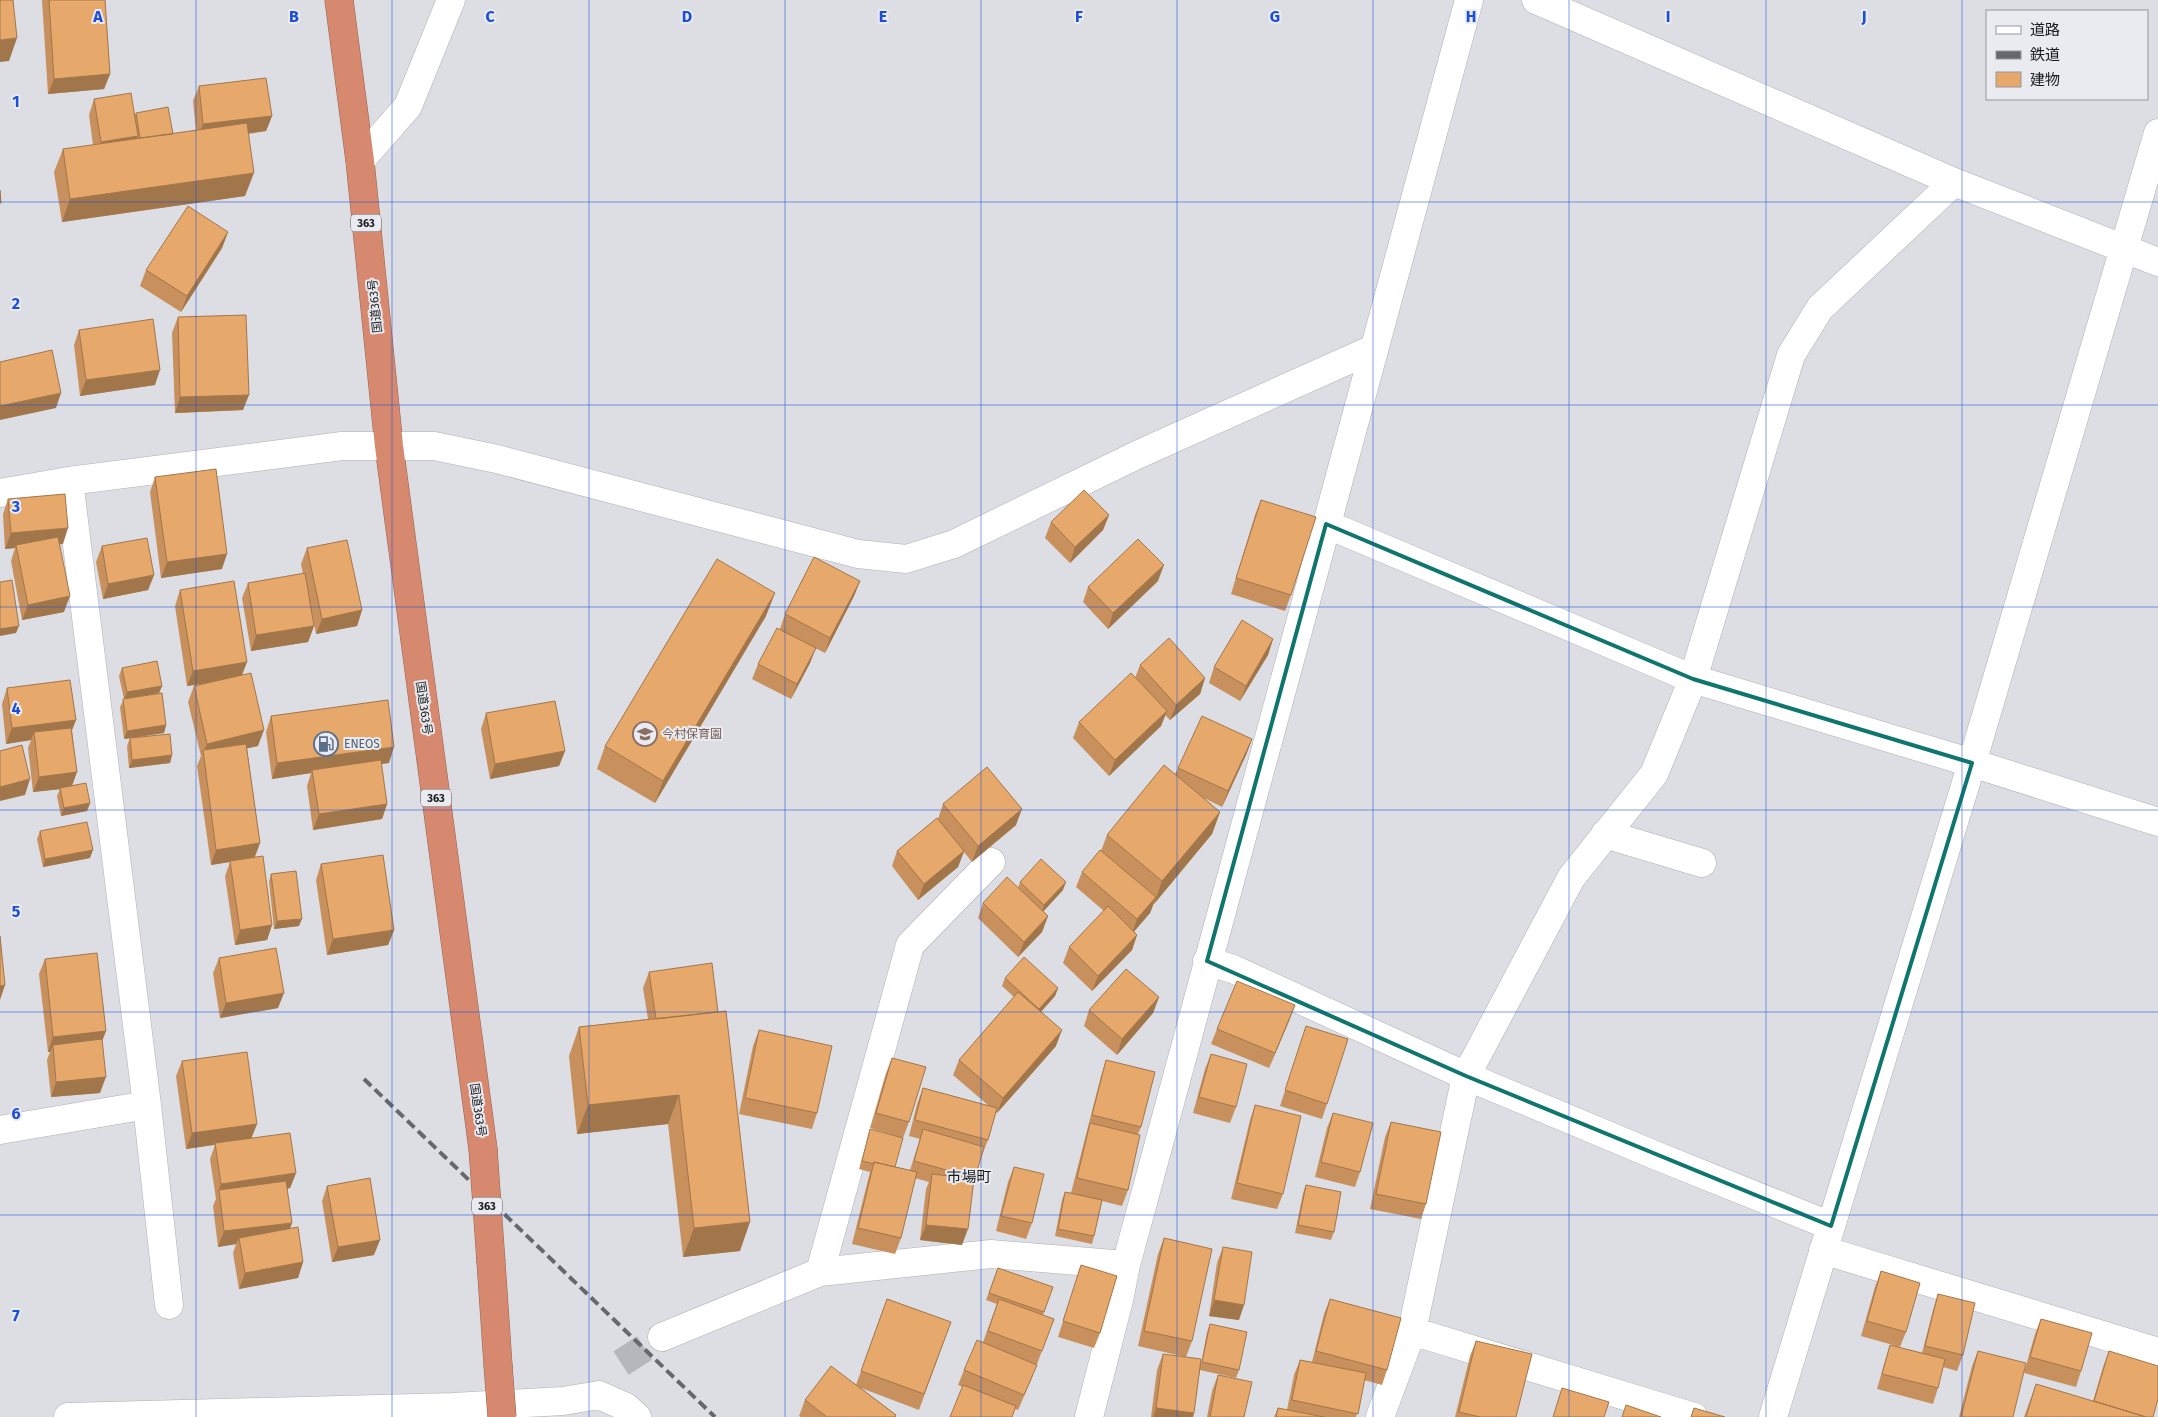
<svg xmlns="http://www.w3.org/2000/svg" width="2158" height="1417" viewBox="0 0 2158 1417" font-family="'Fira Sans','Noto Sans JP',sans-serif">
<rect width="100%" height="100%" fill="#dcdee4"/>
<g fill="none" stroke-linecap="round" stroke-linejoin="round">
<path stroke="#b5b7bc" stroke-width="28" stroke-dasharray="28 14" stroke-linecap="butt" d="M621,1363L662,1337"/>
<defs>
<path id="street" d="M1536,0L1954,182L2158,262
M360,161L408,106L451,0
M69,481L147,1105L169,1305
M0,493L69,481L342,446H434L497,459L858,554L906,559L954,544L1139,454L1373,349
M1326,524L1693,679L1972,763L2158,822
M1605,834L1702,863
M1207,961L1233,969L1466,1076L1657,1156L1831,1226
M0,1130L147,1105
M1823,1250L2158,1352
M820,1272L910,945L991,862
M1412,1331L1694,1417
M662,1337L820,1272L991,1254L1126,1265
M68,1417L453,1407L563,1401L599,1395L626,1407L637,1417
M1089,1417L1119,1300L1126,1265L1469,0
M1380,1417L1412,1331L1466,1076L1571,878L1654,774L1693,679L1791,355L1820,308L1954,182
M1773,1417L1972,763L2158,133"/>
<path id="highway" d="M339,0L360,161L389,446L483,1149
M491,1262L498,1365"/>
</defs>
<use href="#street" stroke="#adafb5" stroke-width="29"/>
<use href="#highway" stroke="#946251" stroke-width="29"/>
<use href="#street" stroke="#fff" stroke-width="28"/>
<use href="#highway" stroke="#d6896e" stroke-width="28"/>
<path stroke="#67686c" stroke-width="4" stroke-dasharray="10 5" stroke-linecap="butt" d="M364,1079L715,1417"/>
<defs>
<path id="highway-bridge" d="M483,1149L491,1262
M498,1365L502,1417"/>
</defs>
<use href="#highway-bridge" stroke="#946251" stroke-width="29" stroke-linecap="butt"/>
<use href="#highway-bridge" stroke="#d6896e" stroke-width="28"/>
</g>
<path fill="#c7905c" d="M42,0H105L110,74L104,89L48,94Z
M199,86L272,116L266,131L248,134L245,196L62,222L54,172L63,149L93,145L89,115L94,99L135,115L136,113L173,134L196,130L193,101Z
M228,232L222,248L181,312L140,286L146,270Z
M178,317L243,410L175,413L172,333Z
M79,330L155,385L80,396L74,345Z
M155,477L222,569L161,578L150,492Z
M8,499L63,544H60L64,612L22,620L11,561L15,548L5,549L3,514Z
M1261,500L1291,595L1285,611L1231,594L1255,515Z
M1109,515L1103,530L1070,563L1045,538L1051,522Z
M102,546L154,575L148,590L103,599L96,562Z
M307,548L362,610L357,626L316,634L311,607L314,626L308,642L251,651L242,598L248,583L303,574L301,564Z
M860,581L854,596L825,653L815,648L810,663L791,699L752,679L758,664L780,629L785,614Z
M1158,581L1108,629L1083,602L1088,587Z
M180,590L242,675L258,746L247,748L260,843L255,857L272,925L267,940L235,945L225,876L230,862L211,865L197,766L201,756L188,702L194,686L207,683L187,686L175,606Z
M766,616L655,803L597,769L605,746Z
M1273,639L1268,655L1240,701L1209,683L1214,667Z
M1140,665L1205,678L1200,694L1170,720L1165,715L1161,726L1109,776L1073,738L1079,722L1135,678Z
M122,668L162,686L159,693L149,695L166,725L164,733L124,739L120,707L124,699L119,676Z
M7,688L76,720L72,730L77,772L72,786L90,803L87,811L61,816L57,796L60,789L33,792L28,748L31,740L6,744L2,704Z
M486,713L565,751L559,766L490,779L481,729Z
M271,716L389,763L381,764L387,804L382,819L313,830L307,786L311,773L272,779L266,732Z
M130,738L172,755L170,763L129,768L127,746Z
M1252,739L1246,755L1222,807L1204,798L1220,812L1212,834L1154,904V903L1150,913L1134,931L1137,935L1132,950L1092,991L1063,963L1069,947L1104,911L1076,887L1082,872L1101,851L1107,835L1175,774L1178,768Z
M943,804L1016,825L972,862L964,852L958,867L918,900L892,866L897,851L938,819Z
M40,831L90,858L43,867L37,839Z
M321,864L394,930L388,945L327,955L316,880Z
M271,874L299,926L274,929L269,882Z
M1020,882L1063,890L1043,911L1048,916L1042,932L1018,957L978,918L983,903L1018,888Z
M219,958L278,1008L220,1018L213,973Z
M45,959L106,1031L102,1041L100,1093L51,1097L47,1060L50,1052H48L39,974Z
M649,972L740,1251L683,1257L668,1124L577,1134L569,1056L579,1027L648,1019L643,988Z
M1005,978L1058,988L1055,996L1041,1012L1056,1046L997,1113L996,1112L988,1140L982,1155H981L974,1181L962,1245L920,1240L926,1189L929,1182L915,1178L901,1238L895,1254L852,1244L870,1172L859,1169L868,1137L870,1129L895,1167L910,1170L920,1139L909,1136L917,1104L923,1088L989,1106L953,1075L959,1060L1014,997L1002,986Z
M1159,997L1153,1013L1117,1055L1084,1026L1089,1010Z
M1295,1005L1289,1021L1269,1068L1211,1044L1217,1029Z
M1306,1026L1327,1104L1322,1119L1280,1106Z
M759,1030L817,1113L812,1129L739,1114L753,1046Z
M1211,1054L1236,1107L1230,1123L1193,1113L1205,1069Z
M892,1058L909,1122L903,1138L870,1128L886,1073Z
M1106,1060L1141,1127L1138,1134L1128,1190L1122,1206L1102,1201L1094,1236L1092,1244L1055,1236L1062,1200L1065,1192L1071,1193L1101,1076Z
M182,1061L257,1124L251,1138L296,1173L290,1188L287,1189L292,1223L290,1229L303,1262L298,1278L239,1289L233,1253L236,1244L218,1247L213,1206L216,1199L210,1159L215,1145L186,1149L176,1076Z
M1255,1105L1283,1194L1277,1209L1231,1199L1250,1120Z
M1333,1113L1360,1172L1355,1187L1315,1177L1327,1128Z
M1391,1122L1426,1204L1421,1219L1370,1209L1385,1137Z
M1014,1167L1032,1223L1026,1239L996,1231L1008,1182Z
M1306,1185L1334,1232L1331,1240L1295,1233L1303,1193Z
M327,1186L374,1255L332,1262L322,1201Z
M1164,1238L1192,1341L1186,1357L1138,1346L1158,1254Z
M1223,1247L1239,1320L1209,1316L1217,1263Z
M1081,1265L1100,1333L1094,1348L1058,1337Z
M998,1268L1053,1287L1043,1315L1054,1319L1031,1380L1018,1410L958,1385L964,1370L983,1342L997,1304L986,1300Z
M1881,1271L1906,1332L1900,1347L1861,1336L1875,1287Z
M1938,1294L1963,1355L1957,1371L1943,1367L1938,1388L1933,1404L1877,1389L1885,1361L1890,1345L1922,1353L1933,1310Z
M887,1299L951,1322L919,1410L861,1388L896,1415V1417H801L799,1416L805,1400L856,1385Z
M1330,1299L1387,1370L1382,1385L1364,1380L1356,1417H1274L1278,1408L1287,1410L1294,1375L1300,1360L1312,1362L1324,1314Z
M2041,1319L2081,1371L2076,1387L2024,1373L2035,1334Z
M1210,1324L1239,1370L1236,1378L1200,1370L1193,1417H1151L1157,1370L1163,1354L1201,1364L1207,1332Z
M1476,1341L1516,1417H1455L1470,1356Z
M1978,1351L2013,1417H1959L1972,1366Z
M2109,1351L2153,1417H2024L2036,1384L2093,1401L2103,1367Z
M1218,1375L1244,1417H1207L1212,1391Z"/>
<path fill="#a2764b" d="M17,38L9,61L0,62V40Z
M110,74L104,89L48,94L54,79Z
M272,116L266,131L197,140L203,124Z
M138,136L132,152L95,157L101,142Z
M254,173L245,196L62,222L70,199Z
M228,232L222,248L181,312L187,296Z
M160,370L155,385L80,396L86,380Z
M61,393L56,408L0,420V406Z
M249,395L243,410L175,413L180,397Z
M1109,515L1103,530L1070,563L1075,547Z
M68,528L63,544L17,548L16,545L15,548L5,549L11,533Z
M227,554L222,569L161,578L167,562Z
M1164,565L1158,581L1108,629L1113,613Z
M154,575L148,590L103,599L108,584Z
M860,581L854,596L825,653L830,638Z
M775,593L766,616L655,803L663,781Z
M70,596L64,612L22,620L28,605Z
M362,610L357,626L316,634L322,619Z
M19,626L16,633L0,636V629Z
M314,626L308,642L251,651L256,635Z
M1273,639L1268,655L1240,701L1246,686Z
M816,648L810,663L791,699L797,684Z
M247,662L241,678L187,686L193,671Z
M1205,678L1200,694L1170,720L1176,705Z
M162,686L159,693L124,700L127,692Z
M1167,711L1161,726L1109,776L1115,760Z
M76,720L70,735L34,732L31,740L6,744L12,728Z
M166,725L164,733L124,739L127,731Z
M264,730L258,746L204,758L203,753L207,744Z
M1252,739L1246,755L1222,807L1228,791Z
M394,747L389,763L313,773L312,770L311,773L272,779L277,763Z
M565,751L559,766L490,779L495,764Z
M172,755L170,763L129,768L132,760Z
M77,772L71,788L33,792L39,777Z
M30,779L25,795L0,801V787Z
M90,803L87,811L61,816L64,808Z
M387,804L382,819L313,830L319,814Z
M1022,809L1016,825L972,862L978,846Z
M1220,812L1212,834L1154,904L1162,881Z
M260,843L254,858L211,865L216,850Z
M93,850L90,858L43,867L45,859Z
M964,851L958,867L918,900L924,884Z
M1066,882L1063,890L1042,913L1044,905Z
M1156,897L1150,913L1132,934L1137,919Z
M1048,916L1042,932L1018,957L1024,942Z
M302,919L299,926L274,929L277,921Z
M272,925L267,940L235,945L240,930Z
M394,930L388,945L327,955L333,939Z
M1137,935L1132,950L1092,991L1098,976Z
M5,985L0,1000V986Z
M1058,988L1055,996L1036,1017L1039,1009Z
M284,993L278,1008L220,1018L226,1003Z
M1159,997L1153,1013L1117,1055L1122,1039Z
M1295,1005L1289,1021L1269,1068L1275,1053Z
M1062,1030L1056,1046L997,1113L1003,1098Z
M106,1031L100,1046L53,1045L50,1052H48L53,1037Z
M106,1077L100,1093L51,1097L56,1082Z
M679,1095L668,1124L577,1134L588,1105Z
M257,1124L251,1139L186,1149L192,1133Z
M296,1173L290,1188L220,1198L219,1190L215,1199L221,1184Z
M750,1222L740,1251L683,1257L694,1228Z
M292,1223L286,1238H239L236,1244L218,1247L224,1231Z
M926,1225L968,1229L962,1245L920,1240Z
M380,1240L374,1255L332,1262L338,1247Z
M303,1262L298,1278L239,1289L245,1273Z
M1214,1300L1244,1305L1239,1320L1209,1316Z
M1156,1408L1194,1413L1193,1417H1153Z"/>
<path fill="#e7a86b" stroke="#a2764b" d="M0,0H13L17,38L0,40Z
M49,0H105L110,74L54,79Z
M266,78L272,116L203,124L199,86Z
M131,93L138,136L101,142L94,99Z
M168,107L173,134L140,138L136,113Z
M247,123L254,173L70,199L63,149Z
M0,190L1,203H0Z
M188,206L228,232L187,296L146,270Z
M246,315L249,395L180,397L178,317Z
M153,319L160,370L86,380L79,330Z
M52,350L61,393L0,406V362Z
M216,469L227,554L167,562L155,477Z
M1084,490L1109,515L1075,547L1051,522Z
M65,494L68,528L11,533L8,499Z
M1261,500L1316,517L1291,595L1236,578Z
M58,537L70,596L28,605L16,545Z
M147,538L154,575L108,584L102,546Z
M1138,539L1164,565L1113,613L1088,587Z
M347,540L362,610L322,619L307,548Z
M814,557L860,581L830,638L785,614Z
M717,559L775,593L663,781L605,746Z
M305,573L314,626L256,635L248,583Z
M12,580L19,626L0,629V582Z
M234,581L247,662L193,671L180,590Z
M1242,620L1273,639L1246,686L1214,667Z
M777,628L816,648L797,684L758,664Z
M1169,638L1205,678L1176,705L1140,665Z
M157,661L162,686L127,692L122,668Z
M251,673L264,730L207,744L194,686Z
M1131,673L1167,711L1115,760L1079,722Z
M70,680L76,720L12,728L7,688Z
M162,693L166,725L127,731L123,699Z
M388,700L394,747L277,763L271,716Z
M555,701L565,751L495,764L486,713Z
M1202,716L1252,739L1228,791L1178,768Z
M71,728L77,772L39,777L34,732Z
M170,734L172,755L132,760L130,738Z
M246,744L260,843L216,850L203,750Z
M22,745L30,779L0,787V751Z
M381,760L387,804L319,814L312,770Z
M1164,765L1220,812L1162,881L1107,835Z
M987,767L1022,809L978,846L943,804Z
M86,783L90,803L64,808L60,788Z
M937,818L964,851L924,884L897,851Z
M87,822L93,850L45,859L40,831Z
M1100,850L1156,897L1137,919L1082,872Z
M383,855L394,930L333,939L321,864Z
M263,856L272,925L240,930L230,861Z
M1041,859L1066,882L1044,905L1020,882Z
M296,871L302,919L277,921L271,874Z
M1007,877L1048,916L1024,942L983,903Z
M1108,906L1137,935L1098,976L1069,947Z
M0,936L5,985L0,986Z
M276,948L284,993L226,1003L219,958Z
M97,953L106,1031L53,1037L45,959Z
M1024,957L1058,988L1039,1009L1005,978Z
M712,963L718,1012L656,1019L649,972Z
M1126,969L1159,997L1122,1039L1089,1010Z
M1237,981L1295,1005L1275,1053L1217,1029Z
M1018,992L1062,1030L1003,1098L959,1060Z
M726,1011L750,1222L694,1228L679,1095L588,1105L579,1027Z
M1306,1026L1348,1039L1327,1104L1285,1090Z
M759,1030L832,1046L817,1113L745,1098Z
M102,1039L106,1077L56,1082L53,1045Z
M247,1052L257,1124L192,1133L182,1061Z
M1211,1054L1247,1064L1236,1107L1199,1097Z
M892,1058L926,1067L909,1122L876,1113Z
M1106,1060L1155,1072L1141,1127L1092,1115Z
M923,1088L997,1108L988,1140L915,1120Z
M1255,1105L1301,1116L1283,1194L1237,1183Z
M1333,1113L1373,1123L1360,1172L1321,1162Z
M1391,1122L1441,1132L1426,1204L1376,1194Z
M1090,1123L1140,1135L1128,1190L1077,1178Z
M870,1129L903,1138L895,1167L874,1162V1164L862,1161Z
M923,1129L984,1147L975,1178L914,1161Z
M290,1133L296,1173L221,1184L215,1143Z
M874,1162L917,1172L901,1238L858,1228Z
M1014,1167L1044,1174L1032,1223L1001,1216Z
M932,1174L974,1179L968,1229L926,1225Z
M370,1178L380,1240L338,1247L327,1186Z
M286,1181L292,1223L224,1231L219,1190Z
M1306,1185L1341,1192L1334,1232L1298,1225Z
M1065,1192L1102,1200L1094,1236L1058,1229Z
M298,1227L303,1262L245,1273L239,1238Z
M1164,1238L1212,1249L1192,1341L1144,1331Z
M1223,1247L1252,1252L1244,1305L1214,1300Z
M1081,1265L1117,1276L1100,1333L1063,1321Z
M998,1268L1053,1287L1044,1312L989,1293Z
M1881,1271L1920,1283L1906,1332L1867,1321Z
M1938,1294L1975,1303L1963,1355L1925,1346Z
M887,1299L951,1322L924,1394L861,1371Z
M999,1299L1054,1319L1042,1351L988,1331Z
M1330,1299L1401,1318L1387,1370L1316,1351Z
M2041,1319L2092,1333L2081,1371L2030,1357Z
M1210,1324L1247,1332L1239,1370L1202,1362Z
M977,1340L1037,1365L1024,1395L964,1370Z
M1476,1341L1532,1354L1516,1417H1480L1459,1412Z
M1890,1345L1945,1359L1938,1388L1882,1374Z
M1978,1351L2026,1363L2013,1417H1961Z
M2109,1351L2158,1366V1399L2153,1417H2146L2094,1401Z
M1163,1354L1201,1359L1194,1413L1156,1408Z
M1300,1360L1366,1373L1358,1414L1292,1400Z
M831,1366L896,1415L895,1417H827L805,1400Z
M1218,1375L1252,1382L1244,1417H1210Z
M2036,1384L2143,1416V1417H2026Z
M963,1385L1016,1406L1012,1417H950Z
M1562,1388L1609,1402L1604,1417H1553Z
M1626,1405L1661,1417H1622Z
M1278,1408L1324,1417H1276Z
M1694,1408L1725,1417H1691Z"/>
<path fill="none" stroke="#0f766e" stroke-width="4" stroke-linejoin="round" d="M1326,524L1693,679L1972,763L1831,1226L1466,1076L1207,961Z"/>
<path fill="none" stroke="#1d4ed8" stroke-width="1" stroke-opacity="0.55" d="M196,0V1417M392,0V1417M589,0V1417M785,0V1417M981,0V1417M1177,0V1417M1373,0V1417M1569,0V1417M1766,0V1417M1962,0V1417M0,202H2158M0,405H2158M0,607H2158M0,810H2158M0,1012H2158M0,1215H2158"/>
<defs>
<symbol id="school-ring" viewBox="-11 -11 22 22"><circle r="9.5" fill="#e9ebf1" stroke="#8d6e63" stroke-width="1.5"/><path d="M0-5L7-2L0 1L-7-2ZM-4 1L0 2.5L4 1V4Q0 6-4 4Z" fill="#8d6e63"/></symbol>
<symbol id="fuel-ring" viewBox="-11 -11 22 22"><circle r="9.5" fill="#e9ebf1" stroke="#5c6f8a" stroke-width="1.5"/><path d="M-5.5-6h7V0h2V4h1.3V-2.5L3-4.5l.8-.8L6-3V5H2.5V1h-1V6h-7ZM-4.2-4.7v3.2H.2V-4.7Z" fill="#5c6f8a"/></symbol>
</defs>
<g fill-rule="evenodd">
<use href="#school-ring" x="631" y="720" width="28" height="28"/>
<use href="#fuel-ring" x="312" y="730" width="28" height="28"/>
</g>
<g text-anchor="middle" stroke-width="4" stroke-linejoin="round" paint-order="stroke">
<g fill="#e9ebf1" stroke="#57595c" stroke-width="1">
<rect x="351" y="214.5" width="30" height="17" rx="4"/>
<rect x="421" y="789.5" width="30" height="17" rx="4"/>
<rect x="472" y="1197.5" width="30" height="17" rx="4"/>
</g>
<g font-size="11" font-weight="bold" fill="#191a1c">
<text x="366" y="227">363</text>
<text x="436" y="802">363</text>
<text x="487" y="1210">363</text>
</g>
<g font-size="12" fill="#191a1c" stroke="#e9ebf1">
<text transform="translate(375 306) rotate(-96)" y="4">国道363号</text>
<text transform="translate(424 708) rotate(82)" y="4">国道363号</text>
<text transform="translate(478 1110) rotate(82)" y="4">国道363号</text>
</g>
<g font-size="12" fill="#785e54" stroke="#e9ebf1" text-anchor="start">
<text x="662" y="738">今村保育園</text>
</g>
<g font-size="12" fill="#4e5e75" stroke="#e9ebf1" text-anchor="start">
<text x="344" y="748">ENEOS</text>
</g>
<g font-size="15" fill="#191a1c" stroke="#e9ebf1">
<text x="969" y="1182">市場町</text>
</g>
</g>
<g font-size="16" text-anchor="middle" font-weight="bold" fill="#1d4ed8" stroke="#e9ebf1" stroke-width="4" stroke-linejoin="round" paint-order="stroke">
<text x="98" y="22">A</text>
<text x="294" y="22">B</text>
<text x="490" y="22">C</text>
<text x="687" y="22">D</text>
<text x="883" y="22">E</text>
<text x="1079" y="22">F</text>
<text x="1275" y="22">G</text>
<text x="1471" y="22">H</text>
<text x="1668" y="22">I</text>
<text x="1864" y="22">J</text>
<text x="16" y="107">1</text>
<text x="16" y="309">2</text>
<text x="16" y="512">3</text>
<text x="16" y="714">4</text>
<text x="16" y="917">5</text>
<text x="16" y="1119">6</text>
<text x="16" y="1321">7</text>
</g>
<rect x="1986" y="10" width="162" height="90" fill="#e9ebf1" stroke="#96979c"/>
<rect x="1996" y="26" width="25" height="8" fill="#ffffff" stroke="#96979c"/>
<text x="2030" y="35" font-size="15" fill="#191a1c">道路</text>
<rect x="1996" y="51" width="25" height="8" fill="#67686c" stroke="#96979c"/>
<text x="2030" y="60" font-size="15" fill="#191a1c">鉄道</text>
<rect x="1996" y="72" width="25" height="15" fill="#e7a86b" stroke="#96979c"/>
<text x="2030" y="85" font-size="15" fill="#191a1c">建物</text>
</svg>
